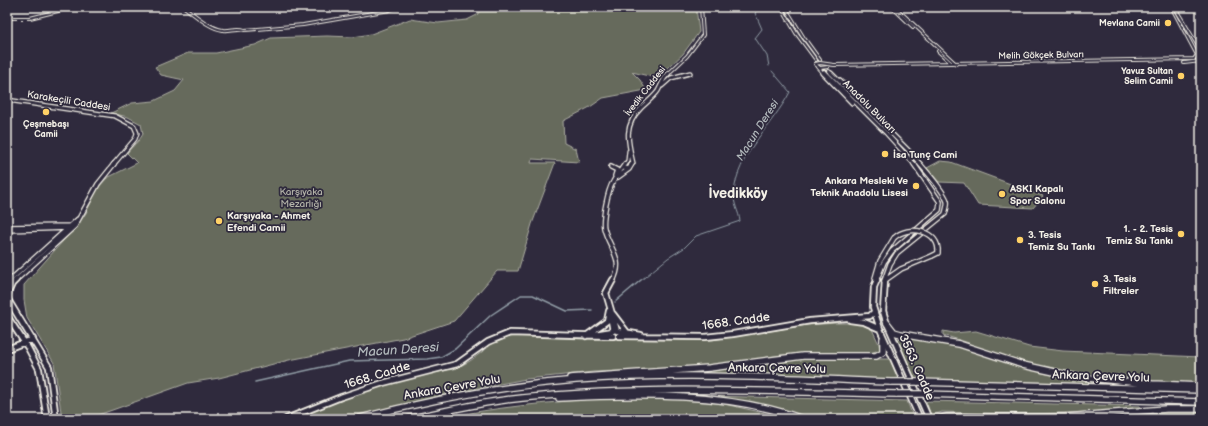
<svg xmlns="http://www.w3.org/2000/svg" width="1208" height="426" viewBox="0 0 1208 426" font-family="'Balsamiq Sans',sans-serif">
<rect width="100%" height="100%" fill="#2f2a3d"/>
<filter id="ink" filterUnits="userSpaceOnUse"><feTurbulence type="fractalNoise" baseFrequency=".025" numOctaves="2"/><feDisplacementMap in="SourceGraphic" scale="8" xChannelSelector="R" yChannelSelector="G"/><feConvolveMatrix kernelMatrix="1 2 1 2 8 2 1 2 1" color-interpolation-filters="sRGB"/></filter>
<g filter="url(#ink)">
<path fill="#666a5c" stroke="#adaea2" d="M483,7H696L699,32L683,54L657,78L632,72L640,80L646,90L603,98L590,107L563,121L564,143L576,149L579,162L532,159L531,163H555L532,224L518,271H497L454,321L403,338L289,360L219,378L188,383L87,419H62L54,363L27,318L24,300V285L78,224L86,213L97,189L107,178L137,163L127,153C133,145 138,143 143,134L141,124L128,117L111,113L132,103L154,101L175,91L184,80L161,75L155,67L188,53H216L255,45L271,38L327,36L353,37L371,34L410,19L438,23L467,20L477,15Z
M940,161L951,162L1043,196L1033,208L978,205L964,183L939,182L927,168Z
M837,323H856L871,327L879,344L880,350L869,353H813L781,355L751,360L674,369L594,372L526,379L446,394L342,419H295L349,396L407,378L454,369L470,361L495,342L514,336L583,339L712,340L807,325Z
M943,331L954,333L976,331L1029,347L1063,351L1201,357V385L1079,376L1024,364L970,345L969,343L943,335Z
M905,337L965,348L1042,373L1102,384L915,379L897,339Z
M800,359H890L898,379L698,375L697,372L749,367Z
M708,396L907,401L914,419H807L789,413Z
M601,398H662L724,404L791,419H742L712,414L586,419H440C493,407 547,403 601,398Z
M926,401L1140,406L1142,409L1071,413L1018,414L942,412L931,416Z
M1201,410V419H1067Z"/>
<g fill="none" stroke-linecap="round" stroke-linejoin="round">
<path stroke="#919da6" stroke-width="1" d="M761,7L755,13L762,29L755,38L767,56L769,66
M640,281L668,258L684,248L696,236L740,221C739,212 733,203 734,194C736,155 773,125 790,92L772,71"/>
<path stroke="#919da6" stroke-width="1.5" d="M615,302L641,280
M255,382L349,361L427,359L441,357L455,349L491,315L521,295H533L567,311L592,310"/>
<path stroke="#4d4857" stroke-width="2" stroke-dasharray="2 1" stroke-linecap="butt" d="M816,60L824,71
M820,60L829,71"/>
<defs>
<path id="major-far3" d="M184,7C195,15 209,28 223,30C231,31 237,27 245,30L303,25L390,10L397,7
M781,7L796,33L816,60
M785,7L804,38L820,60
M892,7L913,27
M895,7L956,64
M1181,7L1177,11L1201,51
M7,18H30L74,7
M938,51L951,63
M1184,63L1201,61
M818,67L824,74
M828,67L820,68L815,64L820,63L834,65L1194,59L1197,55L1173,10L1176,7
M824,71L826,74
M829,71L832,74
M668,74L687,56L703,35L701,7
M687,74L690,73"/>
<path id="major-far2" d="M823,73L852,103
M826,73L886,133L915,165
M831,73L908,150L921,165
M840,80L850,90
M662,86L671,78L690,73
M7,100L115,116L134,126L137,133L135,139L113,165
M625,165L628,161L629,151
M631,165L633,163C628,142 623,126 641,108C646,103 654,97 658,91C662,84 663,78 669,73"/>
<path id="major-far1" d="M611,167L617,170L615,176
M624,168L629,169L632,164
M618,177L629,169
M7,227L70,226
M7,230L68,228
M875,278L880,261L894,238
M9,281L78,219
M15,281L75,226L98,184L114,164
M613,281C625,259 609,249 604,228C602,219 608,190 613,182C616,176 621,170 625,164
M876,281L884,262L892,251L939,210L940,202L914,164
M884,281L890,264L897,253L945,214C946,210 948,205 947,201C944,192 927,172 920,164
M884,281L901,269L932,256"/>
<path id="major" d="M613,280L606,293L617,331
M877,280L874,287L873,307L880,329L920,419
M885,280L883,311L886,321L929,419
M7,283L10,280
M7,295L12,284L16,280
M7,298L49,367L56,419
M613,314L626,331
M610,315L613,331
M7,316L28,348L39,369L47,419
M850,320L864,322L880,329
M618,331L641,335
M595,334L613,331
M586,336L607,321L609,311
M619,336L705,337L733,334L810,321L870,316L874,312
M7,349L33,339
M286,419L341,397L383,383L457,364L488,342L510,333L613,336"/>
<path id="highway" d="M887,323L894,332L901,334L959,344L1023,365L1077,377L1152,384L1201,386
M570,378L709,368L803,356H876L883,352V339
M917,382L1201,390
M923,394L1201,402
M559,398C634,394 731,392 802,419
M356,419C428,400 502,386 576,380C681,372 786,378 891,382
M407,419C439,413 472,404 505,400C635,384 766,392 897,394
M937,419L947,417H1065L1166,409H1201"/>
</defs>
<use href="#major-far3" stroke="#f4f1e8" stroke-width="4"/>
<use href="#major-far2" stroke="#f4f1e8" stroke-width="5.5"/>
<use href="#major-far1" stroke="#f4f1e8" stroke-width="6"/>
<use href="#major" stroke="#f4f1e8" stroke-width="8"/>
<use href="#highway" stroke="#f4f1e8" stroke-width="8"/>
<use href="#major-far3" stroke="#2f2a3d" stroke-width="2"/>
<use href="#major-far2" stroke="#2f2a3d" stroke-width="3"/>
<use href="#major-far1" stroke="#2f2a3d" stroke-width="3.5"/>
<use href="#major" stroke="#2f2a3d" stroke-width="4.5"/>
<use href="#highway" stroke="#2f2a3d" stroke-width="5.5"/>
<defs>
<path id="major-bridge" d="M894,238C908,224 940,230 938,253L932,256"/>
<path id="highway-bridge" d="M891,382H917
M897,394H923"/>
</defs>
<use href="#major-bridge" stroke="#f4f1e8" stroke-width="6" stroke-linecap="butt"/>
<use href="#highway-bridge" stroke="#f4f1e8" stroke-width="8" stroke-linecap="butt"/>
<use href="#major-bridge" stroke="#2f2a3d" stroke-width="3.5"/>
<use href="#highway-bridge" stroke="#2f2a3d" stroke-width="5.5"/>
</g>
</g>
<g fill="#ffd166" stroke="#2f2a3d" stroke-width="1.5">
<circle cx="1168" cy="23" r="4"/>
<circle cx="1181" cy="76" r="4"/>
<circle cx="46" cy="112" r="4"/>
<circle cx="885" cy="154" r="4"/>
<circle cx="916" cy="186" r="4"/>
<circle cx="1002" cy="194" r="4"/>
<circle cx="219" cy="221" r="4"/>
<circle cx="1181" cy="234" r="4"/>
<circle cx="1020" cy="240" r="4"/>
<circle cx="1095" cy="284" r="4"/>
</g>
<g text-anchor="middle" stroke-width="3.5" stroke-linejoin="round" paint-order="stroke">
<g font-size="9" font-weight="bold" fill="#f4f1e8" stroke="#2f2a3d" text-anchor="end">
<text x="1160" y="26">Mevlana Camii</text>
<text x="1173" y="74">Yavuz Sultan<tspan x="1173" dy="10">Selim Camii</tspan></text>
<text x="46" y="127" text-anchor="middle">Çeşmebaşı<tspan x="46" dy="10">Camii</tspan></text>
</g>
<g font-size="9" fill="#f4f1e8" stroke="#2f2a3d">
<text transform="translate(1041 55) rotate(-1)" y="3">Melih Gökçek Bulvarı</text>
<text transform="translate(645 91) rotate(-52)" y="3">İvedik Caddesi</text>
</g>
<g font-size="10" fill="#f4f1e8" stroke="#2f2a3d">
<text transform="translate(69 100) rotate(9)" y="4">Karakeçili Caddesi</text>
<text transform="translate(870 106) rotate(45)" y="4">Anadolu Bulvarı</text>
</g>
<g font-size="10" font-weight="bold" fill="#f4f1e8" stroke="#2f2a3d" text-anchor="start">
<text x="893" y="158">İsa Tunç Cami</text>
<text x="908" y="184" text-anchor="end">Ankara Mesleki Ve<tspan x="908" dy="12">Teknik Anadolu Lisesi</tspan></text>
<text x="1010" y="192">ASKI Kapalı<tspan x="1010" dy="12">Spor Salonu</tspan></text>
<text x="227" y="219">Karşıyaka - Ahmet<tspan x="227" dy="12">Efendi Camii</tspan></text>
<text x="1173" y="232" text-anchor="end">1. - 2. Tesis<tspan x="1173" dy="12">Temiz Su Tankı</tspan></text>
<text x="1028" y="238">3. Tesis<tspan x="1028" dy="12">Temiz Su Tankı</tspan></text>
<text x="1103" y="282">3. Tesis<tspan x="1103" dy="12">Filtreler</tspan></text>
</g>
<g font-size="10" fill="#b4b4a9" stroke="#2f2a3d">
<text x="301" y="195">Karşıyaka<tspan x="301" dy="12">Mezarlığı</tspan></text>
</g>
<g font-size="11" font-style="italic" fill="#b2b9bc" stroke="#2f2a3d">
<text transform="translate(757 130) rotate(-58)" y="4">Macun Deresi</text>
</g>
<g font-size="12" fill="#f4f1e8" stroke="#2f2a3d">
<text transform="translate(736 321) rotate(-8)" y="4">1668. Cadde</text>
<text transform="translate(917 367) rotate(66)" y="4">3563. Cadde</text>
<text transform="translate(777 368) rotate(1)" y="4">Ankara Çevre Yolu</text>
<text transform="translate(377 375) rotate(-17)" y="4">1668. Cadde</text>
<text transform="translate(1101 376) rotate(2)" y="4">Ankara Çevre Yolu</text>
<text transform="translate(452 387) rotate(-10)" y="4">Ankara Çevre Yolu</text>
</g>
<g font-size="13" font-style="italic" fill="#b2b9bc" stroke="#2f2a3d">
<text transform="translate(398 349) rotate(-4)" y="5">Macun Deresi</text>
</g>
<g font-size="14" font-weight="bold" fill="#f4f1e8" stroke="#2f2a3d">
<text x="738" y="198">İvedikköy</text>
</g>
</g>
<rect width="1208" height="426" fill="none" stroke="#2f2a3d" stroke-width="24"/>
<rect x="12" y="12" width="1184" height="402" fill="none" stroke="#f4f1e8" stroke-width="1.5" filter="url(#ink)"/>
</svg>
